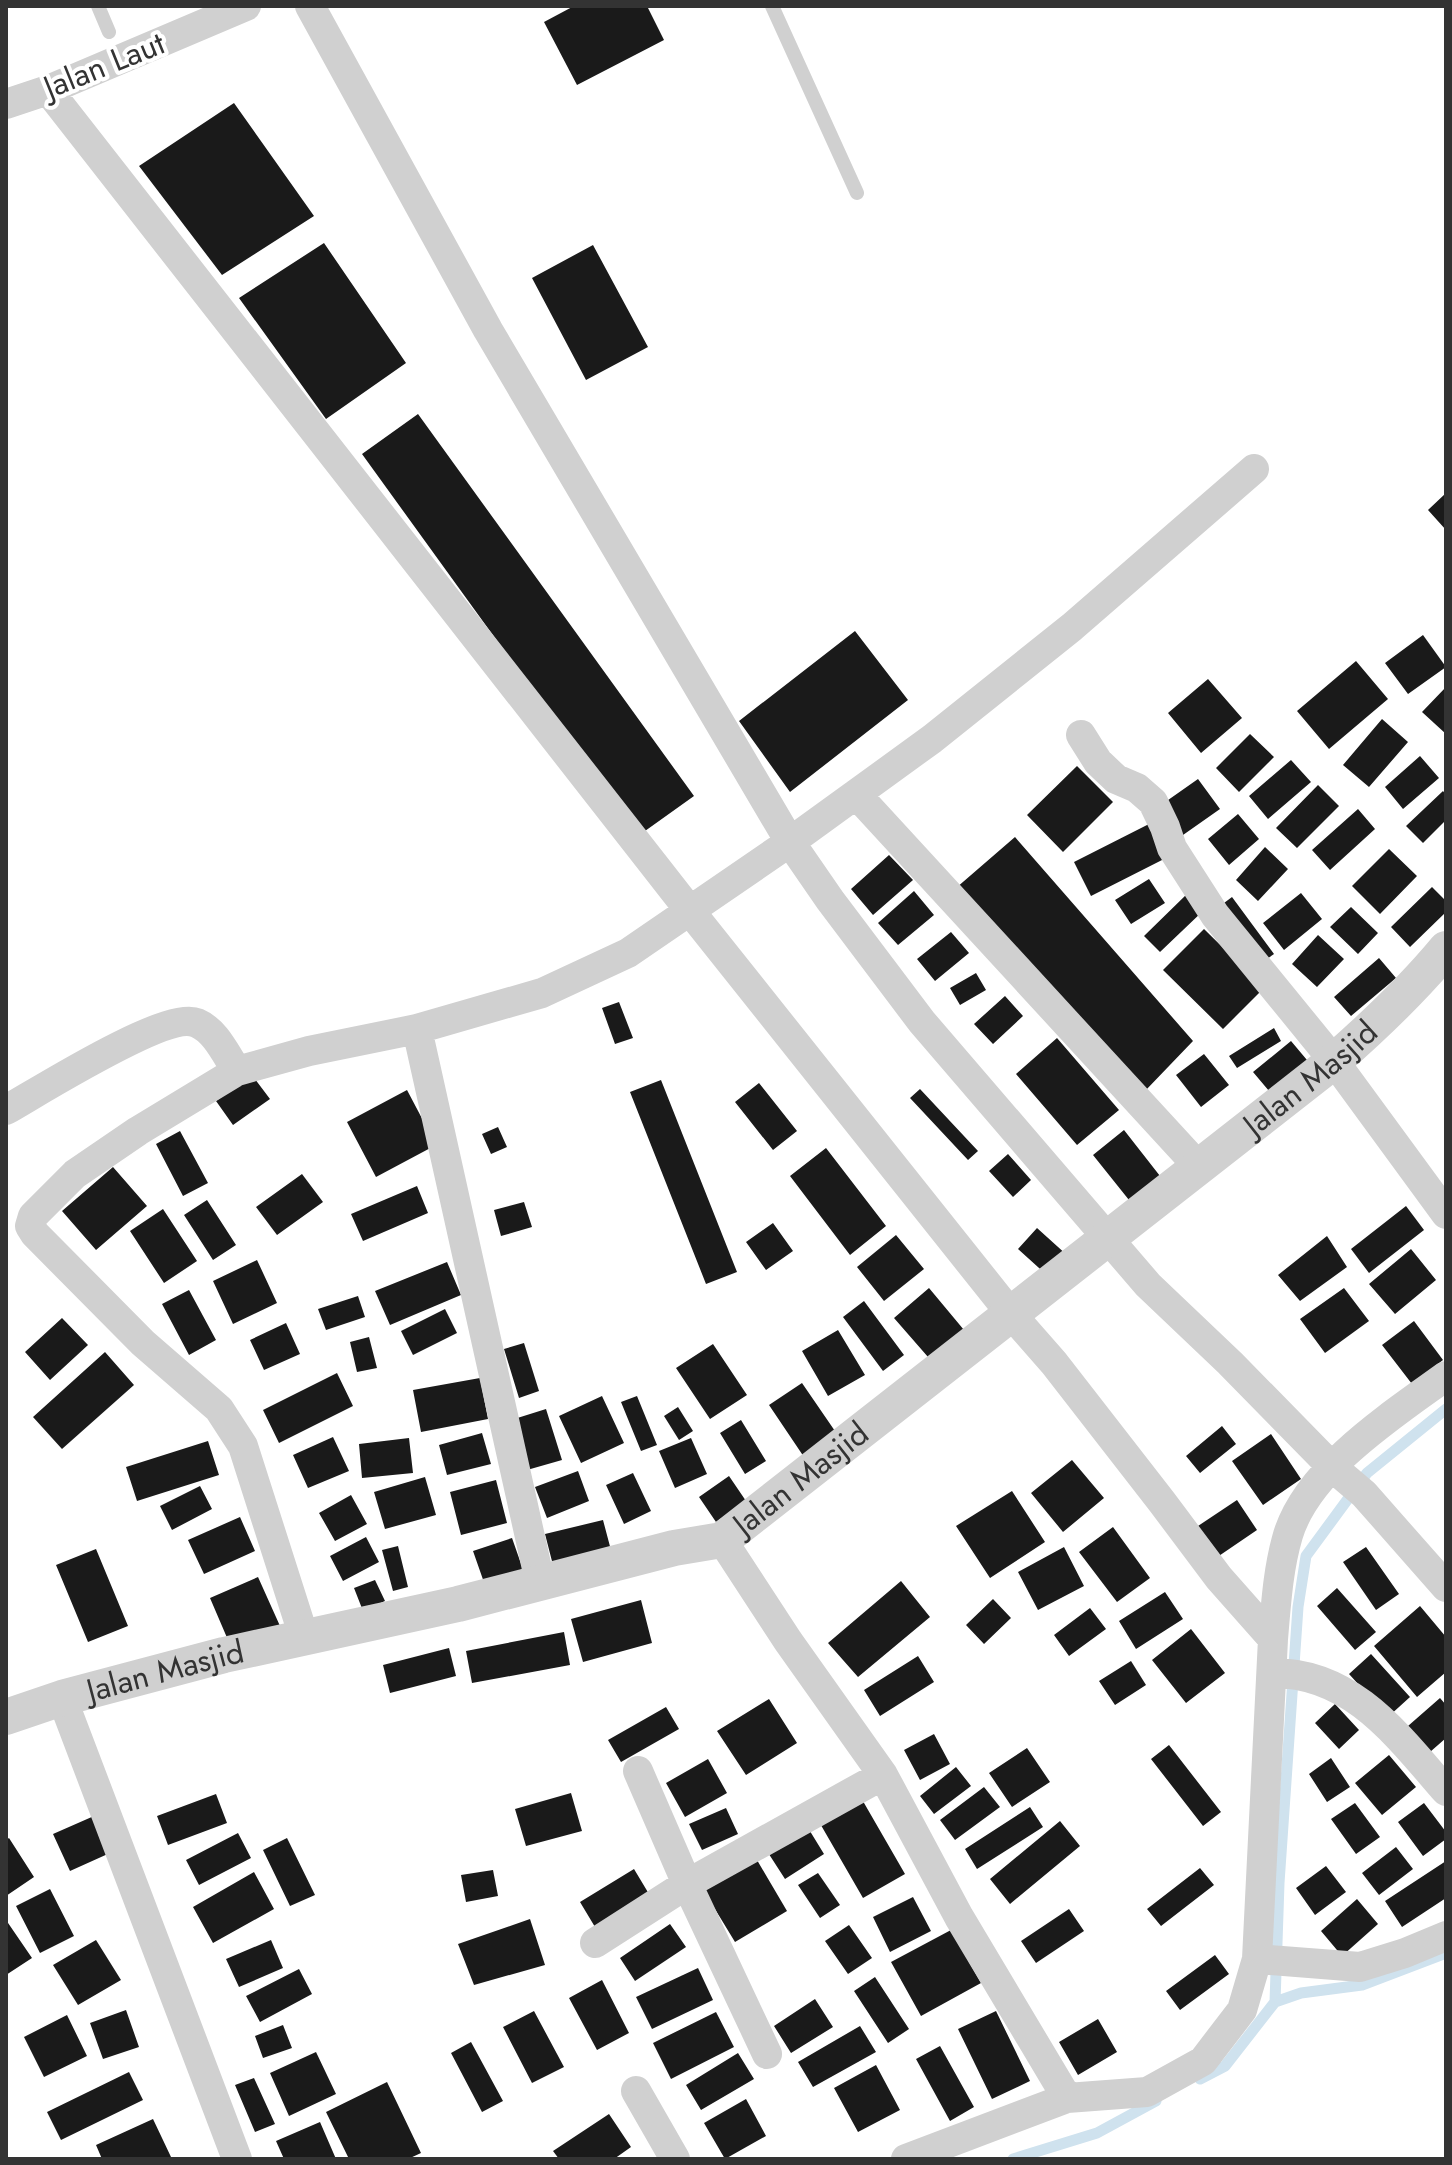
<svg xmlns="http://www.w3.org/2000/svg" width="1452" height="2165" viewBox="0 0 1452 2165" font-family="Jost,sans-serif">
<rect width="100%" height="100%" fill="#fff"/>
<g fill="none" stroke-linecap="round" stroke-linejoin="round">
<path stroke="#cfe2ee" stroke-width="11" d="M1275,2002L1301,1993L1362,1985L1446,1953
M1200,2079L1225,2066L1275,2002L1279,1883L1298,1607L1306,1556L1367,1473L1446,1409
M1013,2159L1097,2133L1156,2101"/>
</g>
<path fill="#1a1a1a" d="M574,6H647L664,40L577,85L544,22Z
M234,103L314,216L222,275L139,166Z
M324,243L406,363L326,419L239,298Z
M593,245L648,347L586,380L532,278Z
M418,414L694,796L638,836L362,454Z
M1446,493V530L1428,510Z
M855,631L908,700L790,792L739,721Z
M1423,635L1446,667L1408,694L1385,663Z
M1356,661L1388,699L1329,749L1297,711Z
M1208,679L1242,718L1201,753L1168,713Z
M1446,687V734L1422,712Z
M1382,719L1408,742L1369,787L1343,765Z
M1250,734L1274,757L1239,792L1216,768Z
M1420,756L1439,778L1403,809L1385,787Z
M1291,760L1311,782L1268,819L1249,796Z
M1077,766L1113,802L1063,852L1027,815Z
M1198,779L1220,809L1183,835L1161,805Z
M1318,785L1339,806L1297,848L1276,828Z
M1443,791L1446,795V820L1423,843L1406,826Z
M1358,809L1375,829L1330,870L1312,850Z
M1238,814L1259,839L1229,865L1208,839Z
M1149,824L1166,858L1091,896L1074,862Z
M1015,837L1193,1041L1145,1091L956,888Z
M1265,847L1288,869L1258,901L1236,880Z
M1389,849L1417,876L1380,914L1352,886Z
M889,855L913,880L873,915L851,889Z
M1149,879L1165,903L1131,924L1115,900Z
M1432,887L1446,901V912L1410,947L1391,927Z
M914,891L934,915L898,945L878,923Z
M1188,893L1204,910L1160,952L1144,936Z
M1301,893L1322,919L1284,950L1263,923Z
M1232,897L1274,954L1258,965L1216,909Z
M1351,907L1378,933L1358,954L1330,927Z
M1204,929L1264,988L1223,1029L1163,970Z
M951,932L969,953L935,981L917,959Z
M1318,935L1344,959L1317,987L1292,964Z
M1379,958L1396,978L1351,1016L1334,997Z
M976,973L986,990L960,1005L950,988Z
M1005,996L1023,1016L993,1044L974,1024Z
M619,1002L633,1038L615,1044L602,1008Z
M1274,1028L1281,1041L1237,1068L1229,1056Z
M1057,1038L1119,1110L1077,1145L1016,1074Z
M1291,1041L1312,1066L1275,1098L1253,1072Z
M1204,1054L1229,1085L1201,1107L1176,1075Z
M252,1075L270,1099L233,1125L216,1101Z
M661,1080L737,1272L706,1284L630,1092Z
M759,1083L797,1131L773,1150L735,1102Z
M920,1089L978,1151L968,1160L910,1098Z
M407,1090L436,1145L376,1177L347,1122Z
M498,1127L507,1147L491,1154L482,1134Z
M1124,1130L1160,1176L1129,1200L1093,1155Z
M180,1131L208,1183L183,1196L156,1144Z
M826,1148L886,1226L850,1255L790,1176Z
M1008,1154L1031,1180L1013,1197L989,1171Z
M113,1167L147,1206L96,1250L62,1211Z
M302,1174L323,1202L277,1235L256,1207Z
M417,1186L428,1213L363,1241L351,1214Z
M207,1200L236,1245L213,1260L184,1215Z
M524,1202L532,1227L501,1236L494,1210Z
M1406,1206L1424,1230L1369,1273L1351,1249Z
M163,1209L197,1261L164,1283L130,1231Z
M773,1223L793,1251L766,1270L746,1242Z
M1037,1228L1068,1256L1049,1277L1018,1249Z
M896,1235L924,1269L884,1301L857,1267Z
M1327,1236L1347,1267L1300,1301L1278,1275Z
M1411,1249L1436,1280L1395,1314L1369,1284Z
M257,1260L277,1303L233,1324L213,1281Z
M447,1262L461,1295L390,1325L375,1291Z
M929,1288L969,1336L935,1365L894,1318Z
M1344,1288L1369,1321L1325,1353L1300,1319Z
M189,1290L216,1340L189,1355L162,1304Z
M358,1296L365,1317L326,1330L318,1309Z
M864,1301L904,1355L883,1371L843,1317Z
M445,1309L457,1333L413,1355L401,1331Z
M62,1318L88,1345L50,1380L25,1352Z
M1414,1321L1443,1360L1412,1384L1382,1345Z
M286,1323L300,1354L264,1370L250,1340Z
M838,1330L865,1375L828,1396L802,1351Z
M369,1337L377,1368L357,1372L350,1342Z
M524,1343L539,1391L519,1398L504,1349Z
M713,1344L747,1395L710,1419L676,1368Z
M105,1352L134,1385L62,1449L33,1417Z
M337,1373L353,1406L279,1443L263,1410Z
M480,1378L488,1419L421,1432L413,1390Z
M802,1383L837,1434L804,1457L769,1405Z
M602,1396L624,1443L581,1463L559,1416Z
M637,1396L657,1445L641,1451L621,1402Z
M678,1407L693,1431L679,1440L664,1416Z
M546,1409L562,1460L527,1470L511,1420Z
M741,1420L766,1461L745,1474L720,1433Z
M1222,1426L1236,1444L1200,1473L1186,1456Z
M482,1433L491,1464L447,1475L439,1445Z
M1271,1434L1301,1479L1263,1505L1232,1461Z
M333,1437L349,1471L308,1488L293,1455Z
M409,1438L413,1473L362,1478L359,1444Z
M691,1438L707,1474L675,1488L659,1451Z
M208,1441L219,1475L137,1501L126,1467Z
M1072,1460L1104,1498L1063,1532L1031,1493Z
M578,1471L589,1501L547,1518L535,1487Z
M633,1473L651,1511L624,1524L606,1485Z
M729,1476L746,1501L716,1522L699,1497Z
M425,1477L436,1515L385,1529L374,1492Z
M496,1480L507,1523L461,1535L450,1492Z
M200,1486L212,1509L172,1530L160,1506Z
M1012,1491L1045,1542L990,1578L956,1526Z
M351,1495L367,1524L335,1541L319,1513Z
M1237,1500L1257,1530L1210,1562L1189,1532Z
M240,1517L255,1551L204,1574L188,1540Z
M603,1520L612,1554L554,1569L545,1534Z
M1113,1527L1150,1578L1117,1602L1079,1552Z
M366,1537L379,1562L343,1581L330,1556Z
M512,1538L526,1578L487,1591L473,1551Z
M398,1546L408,1587L393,1591L382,1550Z
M1064,1547L1084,1586L1038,1610L1018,1572Z
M1366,1547L1399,1594L1376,1610L1343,1562Z
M96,1549L128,1626L88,1642L56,1565Z
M258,1577L280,1626L231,1647L210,1598Z
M375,1580L385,1601L363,1611L354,1588Z
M901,1581L930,1617L858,1677L828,1643Z
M1337,1588L1376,1632L1355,1650L1317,1606Z
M1165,1592L1183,1619L1136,1649L1119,1621Z
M993,1599L1011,1618L984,1644L966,1625Z
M641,1600L652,1643L583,1662L571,1619Z
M1420,1606L1446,1637V1672L1417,1697L1374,1646Z
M1090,1608L1106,1629L1069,1656L1054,1635Z
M1191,1629L1225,1673L1186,1703L1152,1660Z
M564,1632L570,1665L472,1683L466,1651Z
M449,1648L456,1676L390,1693L383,1665Z
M1371,1654L1410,1697L1388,1717L1349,1674Z
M918,1656L934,1682L880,1716L864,1690Z
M1131,1661L1146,1685L1115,1705L1099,1681Z
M1440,1698L1446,1705V1738L1422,1759L1400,1733Z
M769,1699L797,1743L746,1775L717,1731Z
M1335,1704L1359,1730L1339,1749L1315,1723Z
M666,1707L679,1729L621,1762L608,1740Z
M934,1734L950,1764L920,1780L904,1750Z
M1169,1745L1221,1812L1203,1826L1151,1759Z
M1027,1748L1050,1782L1012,1807L989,1773Z
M1389,1755L1416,1787L1382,1815L1355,1783Z
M1331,1758L1350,1787L1327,1802L1309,1774Z
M708,1759L727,1793L685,1817L666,1783Z
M956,1767L971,1786L934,1814L920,1796Z
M984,1787L1000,1807L955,1840L940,1820Z
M571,1793L582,1831L526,1846L515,1809Z
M216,1794L227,1823L168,1845L157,1816Z
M860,1796L905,1874L863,1898L818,1820Z
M1355,1803L1380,1837L1356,1854L1331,1819Z
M1424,1803L1446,1832V1839L1423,1856L1398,1822Z
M1030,1807L1043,1827L977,1869L965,1849Z
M726,1808L738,1834L702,1850L689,1824Z
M94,1816L110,1853L70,1871L53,1834Z
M1060,1821L1080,1846L1010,1904L990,1879Z
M805,1823L824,1854L785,1879L765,1848Z
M238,1833L251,1858L199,1885L186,1860Z
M9,1838L34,1877L6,1896V1840Z
M287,1838L315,1895L290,1906L263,1850Z
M1396,1847L1413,1869L1379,1895L1362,1873Z
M757,1860L787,1911L735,1942L704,1891Z
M1446,1861V1898L1402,1927L1385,1901Z
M1326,1866L1346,1892L1315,1915L1296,1888Z
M1200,1868L1214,1885L1161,1926L1147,1909Z
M634,1869L649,1894L595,1927L580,1902Z
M493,1870L498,1896L466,1902L461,1875Z
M254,1872L274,1909L213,1943L193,1907Z
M818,1873L840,1905L820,1918L798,1885Z
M50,1889L74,1936L40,1953L16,1906Z
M913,1897L931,1931L890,1952L873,1917Z
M1357,1899L1378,1924L1342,1956L1321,1931Z
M1069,1909L1084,1931L1036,1963L1021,1941Z
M530,1919L545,1965L474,1985L458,1944Z
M6,1920L32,1958L6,1975Z
M670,1924L686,1947L635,1981L620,1958Z
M849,1925L872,1958L848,1974L825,1941Z
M951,1930L981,1983L921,2016L891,1962Z
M96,1940L121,1980L78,2005L53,1965Z
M271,1940L283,1968L239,1987L226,1959Z
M1215,1955L1229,1974L1180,2010L1166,1991Z
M698,1968L713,2000L652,2029L636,1997Z
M299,1969L312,1994L260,2022L246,1996Z
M875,1977L909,2029L888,2043L854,1991Z
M602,1980L629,2033L597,2050L569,1998Z
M815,1999L833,2027L791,2053L774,2026Z
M126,2010L139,2047L103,2059L90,2023Z
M534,2011L564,2067L532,2083L503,2027Z
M996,2011L1030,2081L992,2099L958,2029Z
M716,2012L734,2047L671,2079L653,2043Z
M67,2015L87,2056L44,2077L24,2037Z
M1098,2019L1117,2052L1078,2075L1059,2042Z
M283,2025L292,2048L263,2058L255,2036Z
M860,2026L876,2052L813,2087L798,2062Z
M471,2042L503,2101L482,2112L451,2053Z
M940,2046L974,2107L950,2121L916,2059Z
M316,2052L336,2094L289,2116L270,2073Z
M738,2053L754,2079L701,2110L686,2085Z
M876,2065L900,2110L858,2132L834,2088Z
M129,2072L143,2100L61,2140L47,2112Z
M254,2078L275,2124L255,2132L235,2085Z
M387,2082L421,2153L408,2159H349L326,2112Z
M746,2099L766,2136L725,2159L704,2123Z
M609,2114L631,2147L614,2159H559L553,2151Z
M153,2119L171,2157L167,2159H102L96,2145Z
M320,2122L336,2159H284L276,2141Z"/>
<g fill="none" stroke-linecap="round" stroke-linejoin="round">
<path stroke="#d0d0d0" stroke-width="14" d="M98,6L109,32
M772,6L857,193"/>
<path stroke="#d0d0d0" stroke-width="30" d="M310,6L488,330L790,842L830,900L922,1022L1148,1285L1230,1363L1331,1466L1364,1494L1446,1587
M48,90L690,911L1011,1314L1054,1363L1162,1502L1219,1578L1273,1639
M6,104L48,90L246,6
M1081,735L1098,762L1116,779L1137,788L1153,802L1165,827L1172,848L1215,915L1334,1061L1446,1214
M856,794L1198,1166
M417,1029L540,1582
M237,1071L138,1131L75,1174L33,1216L30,1226L35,1234L143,1343L219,1409L243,1446L304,1637
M6,1110C38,1092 167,1010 197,1023C216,1031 226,1055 237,1071L309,1051L417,1029L542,993L628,953L790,842L932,739L1072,627L1254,469
M722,1540L788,1641L883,1775L959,1917L1067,2098
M1272,1673C1352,1672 1398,1736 1446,1791
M62,1698L237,2159
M638,1771L687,1884L883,1775
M595,1943L687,1884L767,2054
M1257,1959L1360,1967L1405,1953L1446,1936
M636,2091L675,2159
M906,2159L1067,2098L1147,2092L1203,2061L1242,2010L1257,1959L1273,1639C1276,1604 1278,1569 1288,1535C1308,1469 1392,1415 1446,1376"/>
<path stroke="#d0d0d0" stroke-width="36" id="s1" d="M6,1717L62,1698L224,1655L458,1604L674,1548L722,1540L1334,1061C1374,1026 1412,990 1446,949"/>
</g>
<g text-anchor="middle" stroke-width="8" stroke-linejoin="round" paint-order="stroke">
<g font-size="32" fill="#333" stroke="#fff">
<text transform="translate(104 65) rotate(-22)" y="11">Jalan Laut</text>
<text dy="11" stroke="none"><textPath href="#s1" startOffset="1486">Jalan Masjid</textPath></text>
<text dy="11" stroke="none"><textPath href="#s1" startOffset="838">Jalan Masjid</textPath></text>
<text dy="11" stroke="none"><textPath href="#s1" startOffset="166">Jalan Masjid</textPath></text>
</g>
</g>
<rect width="1452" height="2165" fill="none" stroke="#333333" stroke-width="16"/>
</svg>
